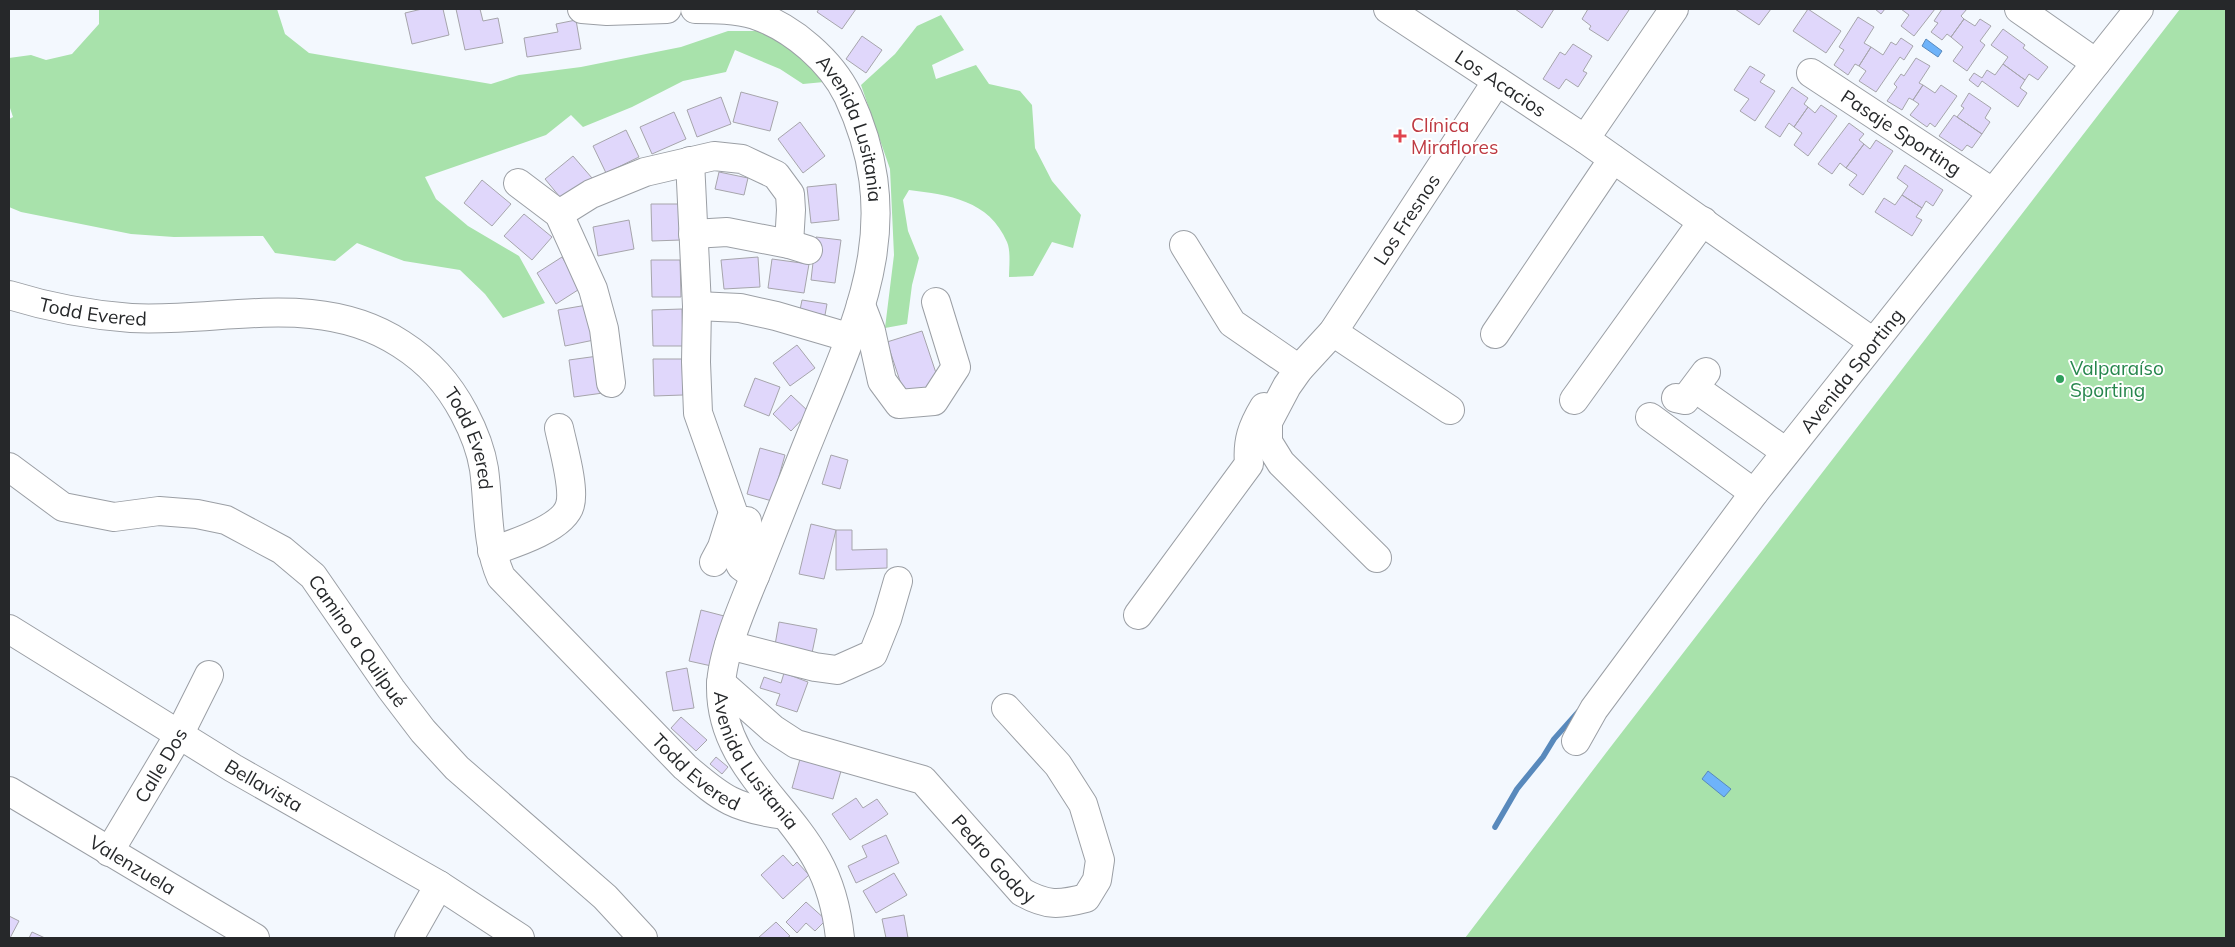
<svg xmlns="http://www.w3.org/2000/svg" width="2235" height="947" viewBox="0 0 2235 947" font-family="Mulish,sans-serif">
<rect width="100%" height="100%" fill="#f3f8fe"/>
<path fill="#a8e2ab" d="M99,9H277L285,34L309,53L491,84L519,75L581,67L681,47L728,31H767L800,51L824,82L803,84L780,69L735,50L726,72L683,81L632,107L583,127L571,115L546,135L425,177L436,199L468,226L519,256L545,303L503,318L485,294L460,270L404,261L357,243L335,261L275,253L263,236L174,237L131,234L21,212L9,207V119L13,117L9,105V58L31,55L46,60L72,54L99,24Z
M2180,9H2226V938H1465L1609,749Z
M941,15L964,50L932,65L936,79L976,65L989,84L1020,91L1032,105L1035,148L1052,181L1081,215L1073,248L1052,242L1033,276L1009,277C1009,267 1011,251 1007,242C989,200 949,195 909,190L903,200L908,231L919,258L912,285L907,324L885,328L894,255L890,169L861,85L895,54L917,26Z"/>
<path fill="#6eb3fa" stroke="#5889bc" d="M1926,39L1942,51L1938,57L1922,46Z
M1708,771L1731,789L1724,797L1702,779Z"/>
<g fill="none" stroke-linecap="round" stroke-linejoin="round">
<path stroke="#5889bc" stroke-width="5.5" d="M1495,827L1517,789L1543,757L1554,739L1578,712"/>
</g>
<path fill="#e0d7fb" stroke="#a6a5ab" d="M422,9H443L449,35L412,44L405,13Z
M456,9H480L483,21L498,18L503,43L465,50Z
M819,9H856L842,29L817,12Z
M1515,9H1554L1542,28Z
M1588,9H1627L1629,10L1608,41L1589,29L1591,26L1582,19Z
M1735,9H1771L1759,25Z
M1808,9L1841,31L1826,53L1793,31Z
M1875,9H1885L1881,14Z
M1901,9H1935L1914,36L1901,26L1909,15Z
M1942,9H1967L1961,16L1964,19L1951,37L1947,34L1942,40L1931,32L1938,23L1934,21Z
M1858,17L1874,27L1864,43L1871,47L1859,66L1855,64L1848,75L1834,65L1844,50L1839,47Z
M1964,19L1975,26L1980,19L1991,26L1980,41L1985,45L1967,71L1953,61L1963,47L1951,37Z
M576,20L581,49L527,57L524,38L558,32L556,24Z
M2003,29L2025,45L2023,48L2048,67L2038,80L2029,74L2025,80L2003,64L2008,57L1991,45Z
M862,36L882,50L866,73L846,59Z
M1901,38L1913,46L1904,60L1900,57L1876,92L1859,81L1866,71L1859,66L1871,47L1883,55L1891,42L1896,45Z
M1573,44L1592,56L1583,71L1587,73L1578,87L1566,79L1559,89L1543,79L1560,52L1565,55Z
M1916,58L1930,66L1919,83L1923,85L1913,100L1909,98L1902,110L1887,101L1897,87L1894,84L1901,74L1904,76Z
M2003,64L2025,80L2020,88L2027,93L2018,107L1982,81L1978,87L1969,80L1974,73L1982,78L1987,70L1995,75Z
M1750,66L1765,75L1760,82L1775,91L1755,121L1740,111L1749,99L1734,90Z
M1923,85L1935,93L1941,85L1957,96L1935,127L1930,123L1927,127L1910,115L1919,104L1913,100Z
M1792,87L1808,98L1804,104L1808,107L1794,127L1789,123L1780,137L1765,127Z
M741,92L778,102L770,131L733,122Z
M1969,93L1991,108L1985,118L1990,122L1982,134L1957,117L1964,108L1961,106Z
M721,97L731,124L697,137L687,110Z
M1821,105L1837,116L1808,156L1794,145L1802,133L1794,127L1808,107L1815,113Z
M674,112L686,139L652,154L640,127Z
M1954,115L1982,134L1972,148L1967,145L1962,151L1939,136Z
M800,122L825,156L803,173L778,139Z
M1849,123L1864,134L1859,140L1864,144L1846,168L1840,163L1832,174L1818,164Z
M626,130L639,157L606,173L593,146Z
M1876,140L1893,151L1863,195L1849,185L1857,175L1846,168L1864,144L1870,149Z
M573,156L592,178L564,202L545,179Z
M1905,165L1943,190L1933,206L1926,201L1922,208L1902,195L1908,186L1897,178Z
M719,172L748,178L744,195L715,189Z
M482,180L511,204L492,226L464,203Z
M836,184L839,220L811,223L807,187Z
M1902,195L1922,208L1916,217L1922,220L1912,236L1875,212L1884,198L1895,205Z
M651,204H681V240L652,241Z
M524,214L552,237L532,260L504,236Z
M629,220L634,249L598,256L593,227Z
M816,237L841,240L835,283L811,280Z
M562,257L581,288L556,304L537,273Z
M758,257L760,287L724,289L721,260Z
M772,259L809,264L804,293L768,288Z
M651,260H680L681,297H652Z
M802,300L827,304L825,315L800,310Z
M587,305L594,340L565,346L558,310Z
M682,309L683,346H653L652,310Z
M922,331L940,385L905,396L887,342Z
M797,345L815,368L790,386L773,363Z
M598,356L603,393L574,397L569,360Z
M653,359H682L683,395L654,396Z
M755,378L780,387L769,416L744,406Z
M791,395L809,412L791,431L773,414Z
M760,448L785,455L772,501L747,494Z
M831,455L848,460L840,489L822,484Z
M811,524L836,530L824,579L799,574Z
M836,530H852V550L887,549V568L836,570Z
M701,610L728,617L716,667L689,661Z
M779,622L817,629L812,653L775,645Z
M687,668L694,708L673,711L666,672Z
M784,673L808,682L797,712L776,705L780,694L760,688L764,677L781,683Z
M681,717L707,740L696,751L671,728Z
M716,757L728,767L722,774L710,764Z
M800,759L841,771L833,799L792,788Z
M856,798L863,808L877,799L888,814L850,840L832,814Z
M886,835L899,863L856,883L848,866L867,857L862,846Z
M783,855L793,866L797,862L809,875L783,899L761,875Z
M894,873L907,895L876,913L863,891Z
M806,902L826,920L815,931L806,923L797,933L786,922Z
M904,915L908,938H886L882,919Z
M9,916L19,921L10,938H9Z
M776,922L790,936L787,938H758Z
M32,932L45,938H29Z"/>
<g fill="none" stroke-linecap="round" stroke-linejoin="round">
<defs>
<g id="minor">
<path d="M582,9L607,11L667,9"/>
<path id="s1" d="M695,9C715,9 736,9 755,15C793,28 831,61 848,96C904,216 865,305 818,418C798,467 779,516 759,566C746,598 722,651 721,686C720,762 784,800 817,860C831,885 837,910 840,938"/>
<path id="s2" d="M1388,9L1585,139L1873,342"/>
<path d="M2019,9L2096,63"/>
<path id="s3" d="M1811,73L1992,192"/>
<path d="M1585,139L1674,9"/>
<path d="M690,161L697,306L696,362L698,413L733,512L722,547L714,562"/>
<path d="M518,183L559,214L593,289L604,329L611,383"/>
<path d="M559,214L591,194L645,172L714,156L742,159L776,175L790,194L791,210L789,244"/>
<path d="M693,234L727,232L789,244L808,250"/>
<path d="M1184,245L1232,323L1299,369"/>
<path id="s4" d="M9,295C48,307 90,315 131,318C222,323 319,290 401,344C429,362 448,383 464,413C473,430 481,450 484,469C489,505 486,543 501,577L685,767C723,800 735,808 784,815"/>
<path d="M861,305L871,331L882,381L899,404L934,401L956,367L936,302"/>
<path d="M697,306L740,308L776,316L851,338"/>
<path d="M1333,332L1450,410"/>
<path d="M1495,334L1613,159"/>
<path d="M1695,388L1786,452"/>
<path d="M1676,398L1685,400L1706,372"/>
<path d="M1574,400L1703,221"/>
<path d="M1650,417L1754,493"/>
<path id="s5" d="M9,467L63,507L114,517L159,511L197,514L226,520L282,550L313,576L391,689L423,731L457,768L605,897L643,938"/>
<path d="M747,521L748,529L739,562L741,566L755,576"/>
<path d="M492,551C513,544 564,528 570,505C575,488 563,447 559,428"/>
<path id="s6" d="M1377,558L1281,463L1268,442V422L1287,386L1299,369L1333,332L1497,81"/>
<path d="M1138,615L1249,464C1247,441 1252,427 1264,407"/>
<path id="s7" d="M9,629L233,768L439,885L520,938"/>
<path d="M729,645L815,667L837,670L873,654L887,619L898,581"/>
<path id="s8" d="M721,683L773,729L796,744L923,780L1022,892C1047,906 1059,905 1086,898L1097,880L1100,860L1083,804L1058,765L1006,708"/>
<path id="s9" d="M1576,741L1594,709L1754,493L2139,9"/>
<path id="s10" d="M9,791L255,938"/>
<path id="s11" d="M109,852L180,733L209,675"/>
<path d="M409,938L439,885"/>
</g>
</defs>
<use href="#minor" stroke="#9b9fa5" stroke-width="30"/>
<use href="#minor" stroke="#fff" stroke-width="28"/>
</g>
<path fill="#e0444e" stroke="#fff" stroke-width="2" d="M1397.5 128.5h5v5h5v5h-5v5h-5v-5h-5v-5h5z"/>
<circle fill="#2e9e5b" stroke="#fff" stroke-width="2" cx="2060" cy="379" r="5"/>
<g text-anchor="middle" stroke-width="4" stroke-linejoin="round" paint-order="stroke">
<g font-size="19" fill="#26282a" stroke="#fff">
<text dy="7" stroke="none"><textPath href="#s2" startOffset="135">Los Acacios</textPath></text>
<text dy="7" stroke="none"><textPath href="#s1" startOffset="218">Avenida Lusitania</textPath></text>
<text dy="7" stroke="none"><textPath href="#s3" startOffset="108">Pasaje Sporting</textPath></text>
<text dy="7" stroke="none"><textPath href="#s6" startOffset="426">Los Fresnos</textPath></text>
<text dy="7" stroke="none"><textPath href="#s4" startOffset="86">Todd Evered</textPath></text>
<text dy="7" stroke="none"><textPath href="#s9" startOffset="462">Avenida Sporting</textPath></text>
<text dy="7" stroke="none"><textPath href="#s4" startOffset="521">Todd Evered</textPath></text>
<text dy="7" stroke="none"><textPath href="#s5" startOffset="415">Camino a Quilpué</textPath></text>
<text dy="7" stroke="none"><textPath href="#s1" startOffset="892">Avenida Lusitania</textPath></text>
<text dy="7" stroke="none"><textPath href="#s11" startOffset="101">Calle Dos</textPath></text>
<text dy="7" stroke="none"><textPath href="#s4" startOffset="941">Todd Evered</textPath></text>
<text dy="7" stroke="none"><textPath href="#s7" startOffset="299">Bellavista</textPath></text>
<text dy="7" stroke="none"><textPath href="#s8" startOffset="335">Pedro Godoy</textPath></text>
<text dy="7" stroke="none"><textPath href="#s10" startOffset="144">Valenzuela</textPath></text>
</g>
<g font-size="19" fill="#be3a42" stroke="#fff" text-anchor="start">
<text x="1411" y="132">Clínica<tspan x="1411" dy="22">Miraflores</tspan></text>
</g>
<g font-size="19" fill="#27864d" stroke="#fff" text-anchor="start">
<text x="2070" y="375">Valparaíso<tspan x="2070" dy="22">Sporting</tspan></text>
</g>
</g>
<rect width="2235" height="947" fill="none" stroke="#26282a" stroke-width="20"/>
</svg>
